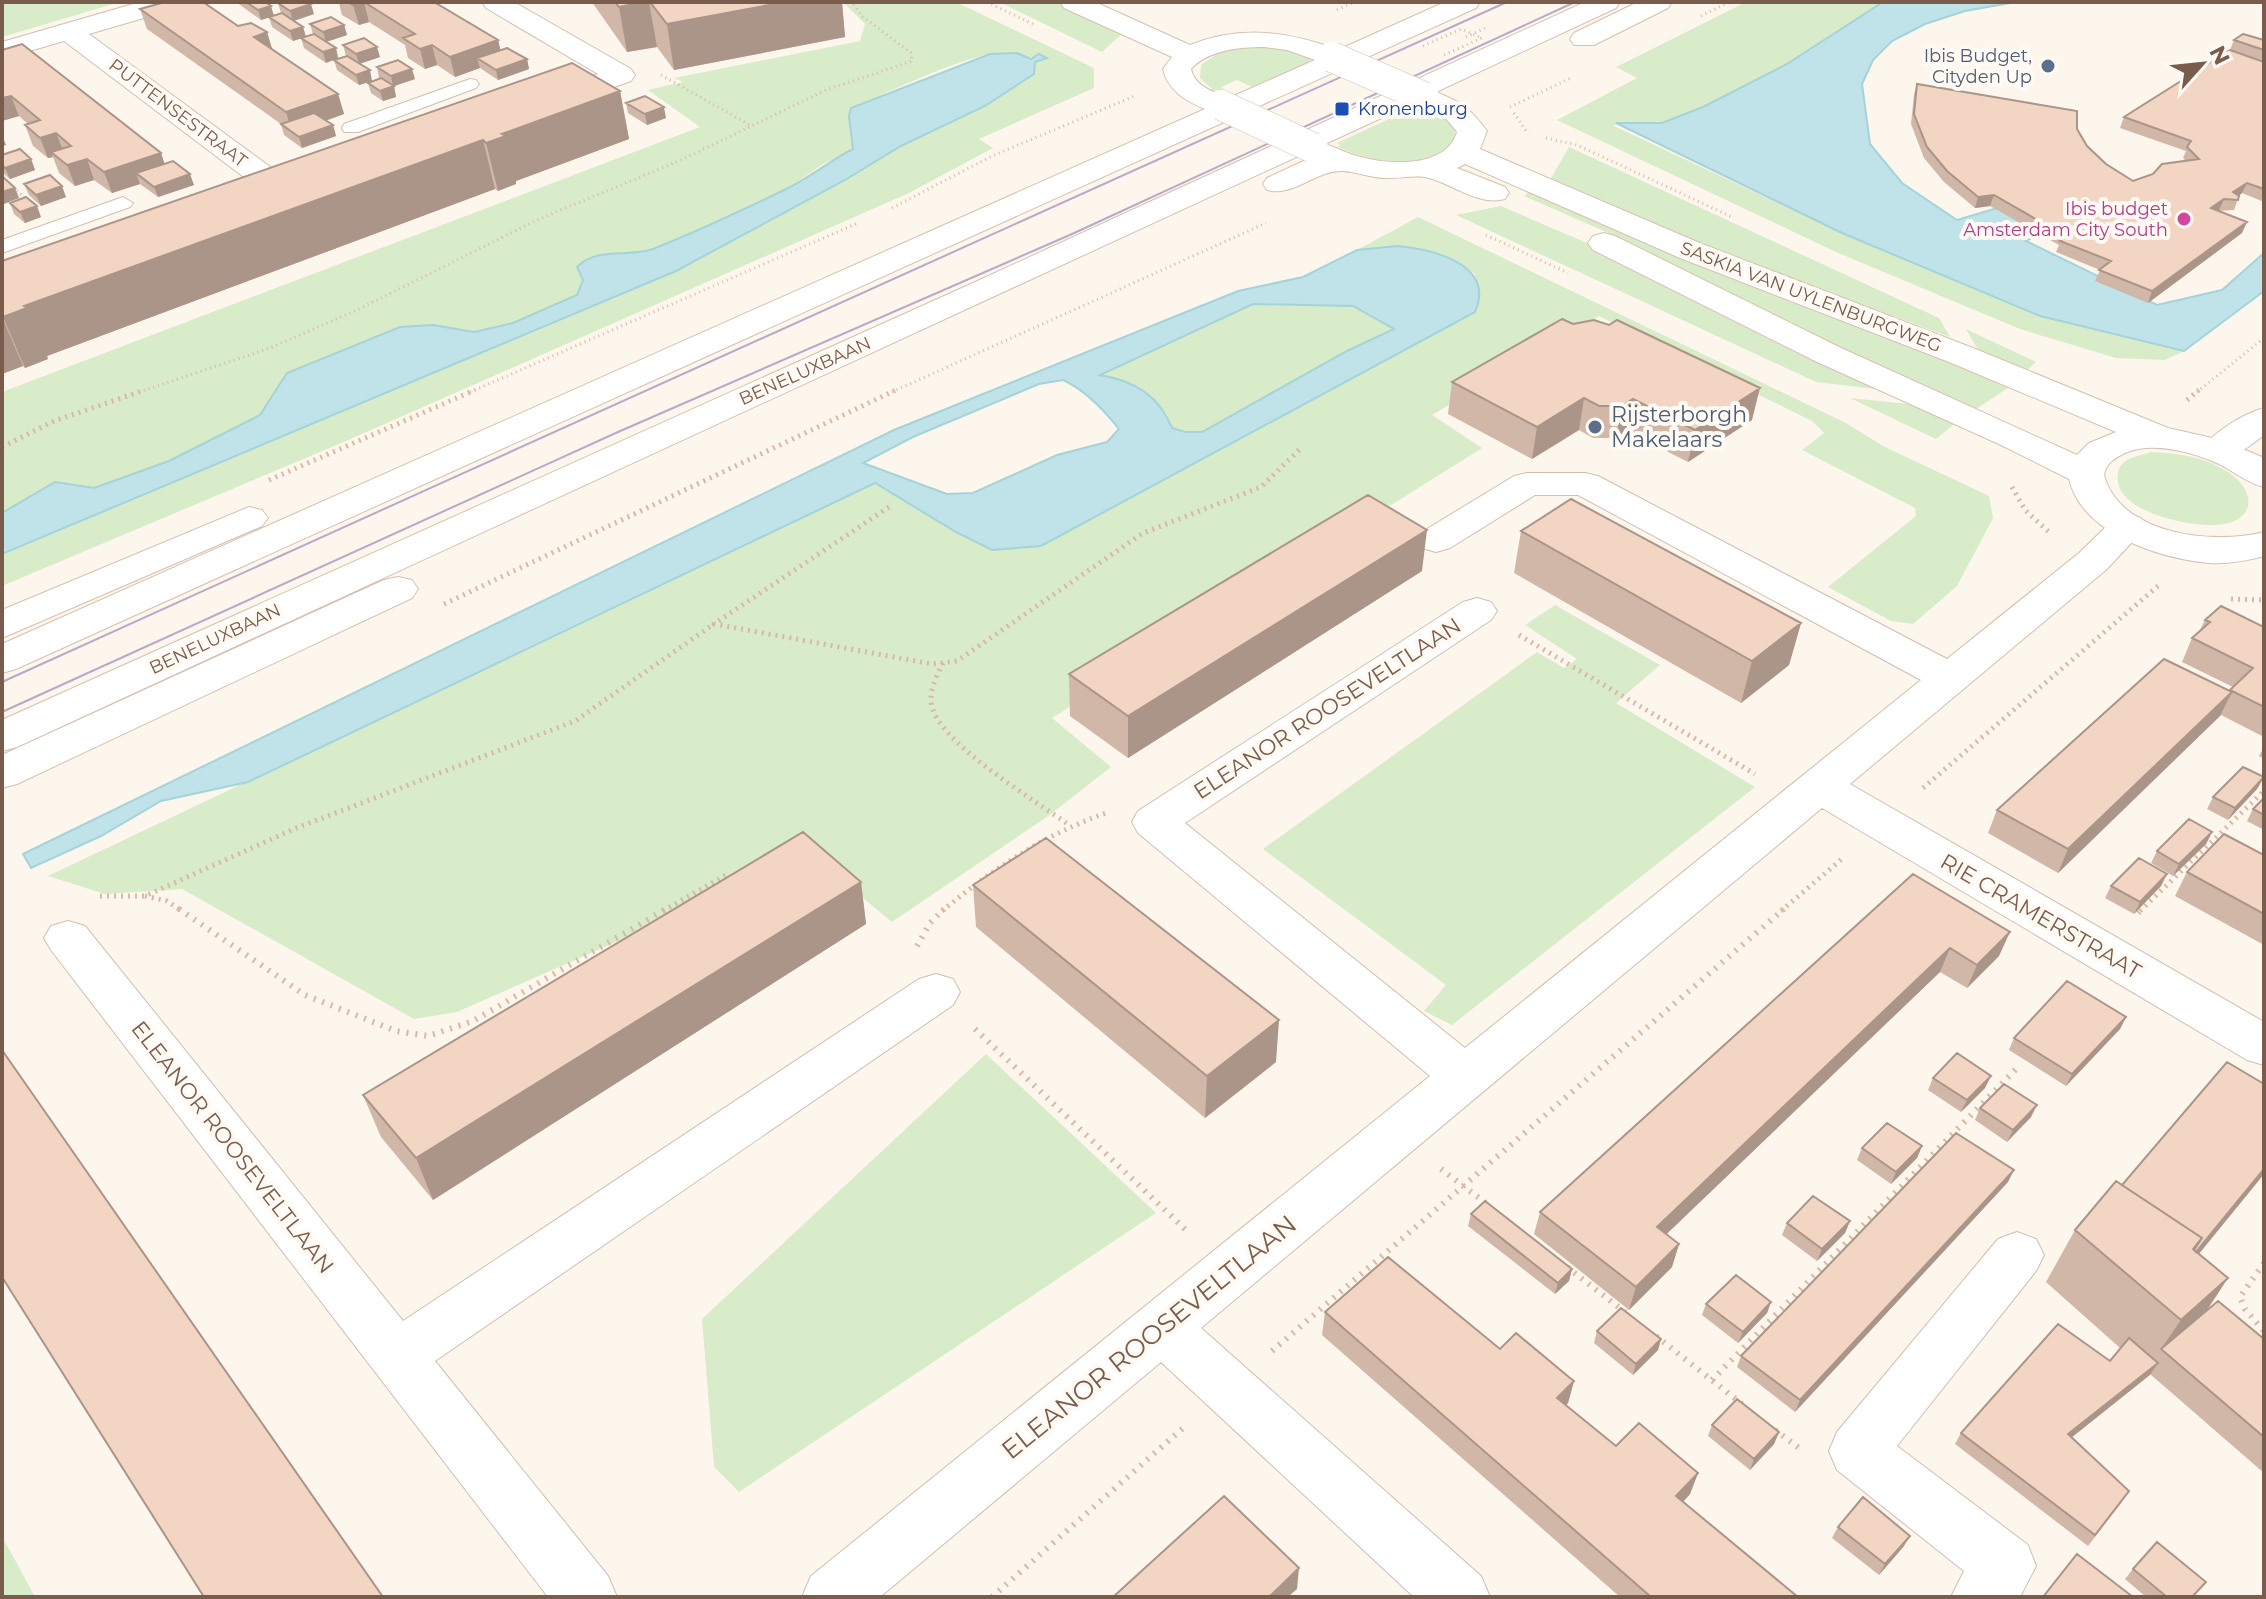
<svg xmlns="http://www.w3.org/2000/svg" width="2266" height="1599" viewBox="0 0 2266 1599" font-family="Montserrat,sans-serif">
<rect width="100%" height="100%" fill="#fdf6ec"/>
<path fill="#d8ecc9" d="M2,2H120L2,37Z
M843,2H956L1094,68V88L979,139L993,148L909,193L346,441L2,586V555L676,271L901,146L985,106L1035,62L1046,58C1027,59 1010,51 991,54C951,61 890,92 851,108L849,116L854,149L823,164L787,189L678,239L642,253L604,254L583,280L577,295L513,323L474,332L433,325L288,373L260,415L169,461L94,488L55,482L2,513V392L700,127L648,90L683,82L674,78L860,41L865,24Z
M999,2H1062L1125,31L1102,52Z
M1746,2H1883L1787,64L1703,107L1662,123H1618L1614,126L1842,233L2040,316L2184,351L2165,360L2116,358L2020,329L1836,252L1557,120L1637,78L1616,67Z
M1254,46L1281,48L1311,58L1309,60L1311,61L1252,87L1237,80L1221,87L1233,95L1213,90L1200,78L1201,65L1223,50Z
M1415,107C1431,108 1448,116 1455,131L1453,144C1420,171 1374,163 1338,147L1340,145L1337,143Z
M1569,147L1939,318L1950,337L1698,244L1550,180Z
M1531,190L2011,386L1976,409L1743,304L1636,245L1524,196Z
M1501,206L1631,262L1893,391L1816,382L1456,215Z
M1418,217L1846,423L1883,446L1989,496L1993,518L1957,586L1913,624L1891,621L1828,587L1916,516L1915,508L1802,450L1824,433L1812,421L1599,316L1432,415L1482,448L1052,718L1111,767L1051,814L892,922L812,856L457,1012L414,1019L182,889L105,894L48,876L875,483L956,532L992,550L1474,312L1475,274C1428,245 1412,244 1357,250Z
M1253,304L1353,306L1394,329L1346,351L1202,432H1185L1172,428L1167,414L1099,375Z
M1966,329L2036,362L2025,372L1978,350Z
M1850,398L1928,406L1959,420L1936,439Z
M2151,452C2176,453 2201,456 2223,469C2259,489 2258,524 2213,525C2187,526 2112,511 2118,474C2118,468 2122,463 2127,460C2134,456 2144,455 2151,452Z
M1555,605L1660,665L1616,703L1755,787L1452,1025L1424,1011L1446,985L1263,849L1537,652L1564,668L1577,659L1525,625Z
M986,1054L1156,1213L739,1492L714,1467L702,1319Z
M2,1536L35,1597H2Z"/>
<path fill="#bfe3e8" stroke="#a5d3da" stroke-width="2" fill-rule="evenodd" d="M1883,2H2016L1965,11L1925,24L1892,41L1873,60L1862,84L1870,144L1902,183L1957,220L1997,208L2040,234L2026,241L2157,305L2222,290L2264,253V291L2184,351L2040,316L1842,233L1616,123H1662L1703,107L1787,64Z
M1017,53L1031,59L1039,54L1047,58L1035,62L1034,74L985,106L901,146L845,180L676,271L2,554V513L55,482L94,488L169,461L260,415L287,373L400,327L433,325L474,332L513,323L577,295L583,280L577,267C597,246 629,258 653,249C698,231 741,211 784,190C808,179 829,161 853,149L849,116L851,108L990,54Z
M1397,246C1432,249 1496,264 1475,312L1041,546L992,550L956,532L875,483L248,782L161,801L101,836L31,868L23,854L894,430L1238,291L1303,277L1357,250ZM1253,304L1353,306L1394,329L1347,351L1202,432H1185L1172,428C1159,395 1134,381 1100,375ZM1063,380C1085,390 1104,410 1119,429L1107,442L1057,455L973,493L947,494L863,463L913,437L1039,384Z"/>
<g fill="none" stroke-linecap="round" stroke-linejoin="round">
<defs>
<path id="lane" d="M470,79L476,80L479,84L476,88L358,132H344L342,128L344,124Z
M123,197L133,203L130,207L2,253V240Z"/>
<path id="street" d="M140,2H182L178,8L89,34L299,188L303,195L299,202L288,204L277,202L64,41L2,59V42Z
M482,2H514L631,69L635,75L631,81L556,108L546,111L536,108L532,102L536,96L598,74L486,8Z
M2264,408V435C2245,449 2230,464 2206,458L2201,450C2213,432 2243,414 2264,408Z
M1527,473H1585L1598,476L1947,659L2079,553L2115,518L2128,515L2141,518L2147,526L2107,569L1850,784L2264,1022V1065L2247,1060L1822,808L1201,1328L1481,1576L1490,1597H1414L1161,1362L880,1597H802L811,1576L1430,1076L1138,833L1132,822L1138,811L1463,602L1477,598L1491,602L1497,611L1491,620L1185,823L1465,1048L1921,680L1578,495H1535L1450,548L1436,552L1422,548L1417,540L1422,532L1514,476Z
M68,921L85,926L403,1321L919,979L936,974L953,979L960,992L953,1005L435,1361L608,1576L617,1597H548L51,950L44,938L51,926Z
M2017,1232L2036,1239L2044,1255L2036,1271L1897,1446L2028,1545L2036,1566L2020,1597H1951L1964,1571L1837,1470L1829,1451L1837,1432L1998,1239Z"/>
<path id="secondary" d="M1060,2H1095L1190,45C1241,25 1287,31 1338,50L1445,2H1480L1476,8L16,669L2,673V644L1205,109C1186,101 1168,91 1163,69L1172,57L1064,8ZM1264,47L1287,50L1315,60L1229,98C1214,92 1195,87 1191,69C1208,50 1239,47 1264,47Z
M1585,2H1620L1616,8L1436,92C1461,102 1471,109 1487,131L1480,149L1702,244L1973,348L2168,428L2221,440L2262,457L2264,487C2247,483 2235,472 2219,464C2193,452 2152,441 2125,453C2115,458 2106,463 2104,475C2120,535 2213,545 2264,532V556C2246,561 2228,564 2209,563C2159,558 2082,534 2069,479L2001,445L1815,361L1593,250L1588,243L1593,236L1604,233L1615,236L1839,347L2077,455L2089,443L2116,432L1949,362L1680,258L1465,164L1457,168L1505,187L1509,193L1505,199C1479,206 1454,185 1429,178C1416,174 1399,179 1386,178C1372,178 1357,172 1343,171C1315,170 1295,197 1267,190L1263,184L1267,178L1310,158L1305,153L17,747L2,751V720L973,283ZM1414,103L1443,115L1457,132C1446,168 1391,165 1361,157C1348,154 1337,148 1325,144Z
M1638,2H1672L1668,8L1594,45H1574L1570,39L1574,33Z
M249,507L262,510L268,518L262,526L2,638V610Z
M398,577L412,580L418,589L412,598L17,784L2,788V755L384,580Z"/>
</defs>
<use href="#lane" stroke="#d1beb0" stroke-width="2"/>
<use href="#street" stroke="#d1beb0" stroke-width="2"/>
<use href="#secondary" stroke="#d6c0b0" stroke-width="2"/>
<path stroke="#d9b8a5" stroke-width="3" stroke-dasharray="1 4" stroke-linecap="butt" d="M987,2L1033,24
M1337,10L1354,2
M1701,16L1729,2
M661,75L750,125
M1510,107L1573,77
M1514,113L1528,134
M1546,138L1577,145L1732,217
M2,177L25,198
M892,208L992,156L1137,95
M1486,235L1568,273
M139,392L270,348L357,310L539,219L679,161L826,90L912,61L911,53L863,17L852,2
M470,392L858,223
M892,392L1266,223
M2197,392L2264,338"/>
<path stroke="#d9b8a5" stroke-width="5" stroke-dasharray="2 5" stroke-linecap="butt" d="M2187,400L2199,390
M2,447L54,421L145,390
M269,480L475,390
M2012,487L2025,510L2051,534
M889,507L714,624L932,664L957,661L1143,533L1261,487L1301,448
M2231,599L2264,600
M444,604L896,390
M1519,635L1755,774
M943,663C936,677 927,694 933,710C946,747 1036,801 1069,825
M1923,788L2158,586
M100,896H145L294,829L575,721L714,624
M145,896L167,901L182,911
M663,911L729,873
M942,911C993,869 1044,835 1106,813
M1781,911L1843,858
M2140,911L2264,791"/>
<path stroke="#d9b8a5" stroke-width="6" stroke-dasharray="2 7" stroke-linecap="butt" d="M179,909L305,995L396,1031L428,1036L473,1021L666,909
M2138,913L2142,909
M917,946L930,923L944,909
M975,1029L1188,1232
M1441,1169L1487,1204
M2264,1263L2240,1297L2245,1309L2264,1331
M1567,1267L1626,1313
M1656,1336L1742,1404
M1272,1351L1784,909
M1712,1380L2019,1066
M1775,1430L1799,1448
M992,1597L1183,1428"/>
<use href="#lane" fill="#fff" fill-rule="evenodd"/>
<use href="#street" fill="#fff" fill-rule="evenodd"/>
<use href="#secondary" fill="#fff" fill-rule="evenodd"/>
<path stroke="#b9a8c9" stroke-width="2" d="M2,682C504,456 1004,225 1507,2
M2,712L618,432L1072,234L1575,2"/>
<defs>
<path id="secondary-bridge" d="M1332,57L1424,97
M1221,105L1313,148"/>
</defs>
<use href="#secondary-bridge" stroke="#d6c0b0" stroke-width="31" stroke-linecap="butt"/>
<path stroke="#d9b8a5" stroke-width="3" stroke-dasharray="1 4" stroke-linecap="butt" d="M1466,37L1485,28
M1423,46L1461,29L1482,38L1444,55"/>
<use href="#secondary-bridge" stroke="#fff" stroke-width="30"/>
</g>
<path fill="#d1b7a8" d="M236,2H265L274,15L281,13L278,3L314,14L294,21L303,27L306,37L313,34L310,24L344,25L347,35L326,42L336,48L338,58L326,63L304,48L301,38L293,41L272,27L269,17L261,20Z
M337,2H434L498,40L500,50L527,59L529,69L498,80L480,68L455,77L437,65L425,69L408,58L405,45L369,22L359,25L342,15L339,3Z
M592,2H842L845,37L674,70L657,47L627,52Z
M140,9L267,32L272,49L338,94L344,114L326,121L333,125L336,136L302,148L284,135L281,124L147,29Z
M2234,40H2264V61L2230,50Z
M343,45L380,57L359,64L372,81L359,85L337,70L334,60L346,56Z
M2,50L161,153L164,164L194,185L158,197L140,184L112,193L94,180L75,186L59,173L53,157L48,158L33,146L25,125L28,124L19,116L2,121Z
M2264,62V202L2242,193L2239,196L2234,210L2218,211L2242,233L2148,303L2095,281L2100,270L2056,252L2059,245L1990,206L1975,208L1944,182L1924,158L1911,124L1914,94L1917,84L2077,129L2087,146L2106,164L2133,181L2186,161L2183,158L2186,151L2120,128L2124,117Z
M377,67L415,79L394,86L396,97L383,101L371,93L368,83L381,79L379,78Z
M620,91L629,139L516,181V184L498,191L495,189L47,356L48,359L25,368L23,366L2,374V261Z
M626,103L666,118L647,125L628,113Z
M2,155L31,159L35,170L10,179L2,172Z
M24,184L66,197L41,206L29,195Z
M10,203L41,217L25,223L14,214Z
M1562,319L1752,420L1688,462L1627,431L1616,438H1593L1579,430L1532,459L1448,414L1452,382Z
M1521,531L1801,623L1789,665L1741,703L1514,573Z
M1422,571L1128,758L1070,716L1069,674Z
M2205,620L2264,627V737L2221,715L2058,873L1988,833L1997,810L2229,691L2233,687L2182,662L2192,638L2199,632Z
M2264,747V759L2259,756Z
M2264,777L2257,789L2228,820L2207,809L2213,797Z
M2264,798V830L2247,821L2253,809Z
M2212,832L2206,844L2173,876L2151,863L2157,851Z
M2264,855V945L2175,896L2187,872Z
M1913,874L1999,956L1967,988L1940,972L1666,1234L1679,1244L1672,1267L1629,1310L1534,1234L1540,1212Z
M861,882L866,924L433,1200L381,1137L363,1095Z
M973,885L1276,1062L1205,1118L976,927Z
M2111,886H2161L2134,914L2105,898Z
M2126,1017L2120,1029L2066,1086L2009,1050L2014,1038Z
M1933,1078L1985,1088L1961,1112L1928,1090Z
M2264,1084V1174L2199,1254L2207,1310L2264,1339V1473L2150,1374L2071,1437L2122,1502L2088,1546L1955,1444L1961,1433L2110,1361L2120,1348L2046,1282L2075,1230L2122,1185Z
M1980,1108L2031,1117L2007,1142L1975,1120Z
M1922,1146L1917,1158L1891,1184L1857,1160L1862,1148Z
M2008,1182L1795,1412L1737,1367L1741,1356Z
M1471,1214L1572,1269L1569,1281L1555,1294L1468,1226Z
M1850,1221L1845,1233L1817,1261L1782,1235L1787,1223Z
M1771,1302L1767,1313L1738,1343L1702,1315L1706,1304Z
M1325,1312L1500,1349L1574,1381L1568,1403L1566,1405L1616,1446L1698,1473L1690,1494L1683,1502L1798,1597H1620L1322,1335Z
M1597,1331L1661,1339L1658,1350L1633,1375L1594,1343Z
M1712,1425L1779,1432L1774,1444L1750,1470L1708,1436Z
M1838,1527L1904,1546L1879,1575L1832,1538Z
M2133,1569L2206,1582L2193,1597H2146L2125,1579Z"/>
<path fill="#aa9588" d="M364,2L369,22L359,25L353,5Z
M644,2H649L657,47L627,52L619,7Z
M785,2H842L845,37L674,70L667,24Z
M311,4L314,14L293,21L290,11Z
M271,6L274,16L261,20L258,10Z
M344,25L347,35L326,42L323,32Z
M303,27L306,37L293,41L290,31Z
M267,32L273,52L254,37Z
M498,40L503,60L477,58L480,68L455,77L450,57Z
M432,45L437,65L425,69L420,49Z
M377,47L380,57L359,64L356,54Z
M336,48L338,58L326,63L323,52Z
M527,59L529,69L498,80L496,70Z
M412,69L415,79L394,86L396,97L383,101L380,91L393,86L391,76Z
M370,70L372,81L359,85L356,75Z
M620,91L629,139L516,181V184L498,191L486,143L502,134Z
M338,94L344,114L292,132L286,112Z
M11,96L19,116L2,121V98Z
M664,107L666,118L647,125L645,114Z
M333,125L336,136L302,148L299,137Z
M56,133L64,153L51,152L53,157L48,158L40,138Z
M2,135L6,145L2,146Z
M483,140L495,189L47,356L48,359L25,368L3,317L24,306Z
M161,153L168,174L136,173L140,184L112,193L104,172Z
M31,159L35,170L10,179L5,168Z
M87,159L94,180L75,186L67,165Z
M190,174L194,185L158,197L154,187Z
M2247,183L2242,193L2234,199L2233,192Z
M62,186L66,197L41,206L36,195Z
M15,188L19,198L4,204L2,199V192Z
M1994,195L1990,206L1975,208L1978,197Z
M2224,199L2219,210L2206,219L2211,208Z
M37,206L41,217L25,223L20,212Z
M2247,222L2242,233L2148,303L2152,291Z
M2,317L23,366L2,374Z
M1760,388L1752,420L1688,462L1695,430Z
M1584,398L1579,430L1532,459L1537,427Z
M1633,399L1627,431L1616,438L1622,406Z
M1427,530L1422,571L1128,758V716Z
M1801,623L1789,665L1741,703L1752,661Z
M2232,692L2220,716L2058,873L2068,849Z
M2264,777L2257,789L2228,820L2235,808Z
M2212,832L2206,844L2173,876L2179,864Z
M2167,874L2161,886L2134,914L2140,902Z
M861,882L866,924L433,1200L416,1158Z
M2010,932L1999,956L1967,988L1977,965Z
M1950,948L1940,972L1650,1250L1657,1227Z
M2126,1017L2120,1029L2066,1086L2072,1074Z
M1279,1020L1276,1062L1205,1118L1207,1076Z
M1991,1076L1985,1088L1961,1112L1967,1100Z
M2037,1105L2031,1117L2007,1142L2013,1130Z
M1922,1146L1917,1158L1891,1184L1896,1172Z
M2264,1169V1174L2170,1289L2184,1267Z
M2014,1170L2008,1182L1795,1412L1800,1400Z
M1850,1221L1845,1233L1817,1261L1822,1249Z
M1679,1244L1672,1267L1629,1310L1636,1287Z
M1572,1269L1569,1281L1555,1294L1558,1283Z
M2228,1278L2194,1330L2161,1349L2181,1320Z
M1771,1302L1767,1313L1738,1343L1743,1332Z
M1661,1339L1658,1350L1633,1375L1636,1364Z
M2158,1363L2150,1375L2061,1446L2068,1434Z
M1574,1381L1568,1403L1551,1420L1557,1398Z
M1779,1432L1774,1444L1750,1470L1754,1459Z
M1698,1473L1690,1494L1668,1518L1676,1496Z
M1910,1536L1904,1546L1879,1575L1885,1564Z
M1299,1568L1297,1589L1288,1597H1269Z"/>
<path fill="#f3d5c3" stroke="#aa9588" stroke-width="2" d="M165,2H203L238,26L251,23L267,32L254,37L338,94L286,112L140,9Z
M246,2H265L271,6L258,10Z
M280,2H308L311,4L290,11L278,3Z
M348,2H434L498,40L450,57L432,45L420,49L403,38L415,34L364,2L353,5Z
M615,2H644L619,7Z
M650,2H785L667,24Z
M282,13L303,27L290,31L269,17Z
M331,17L344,25L323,32L310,24Z
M314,34L336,48L323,52L301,38Z
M2243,34L2264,40V50L2234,40Z
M364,38L377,47L356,54L343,45Z
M22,44L161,153L104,172L87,159L67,165L51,152L71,146L56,133L40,138L25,125L40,120L11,96L2,98V50Z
M507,48L527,59L496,70L477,58Z
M2230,50L2264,62V189L2247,183L2233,192L2239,196L2238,200L2224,199L2211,208L2247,222L2152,291L2099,270L2111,261L2060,241L2067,237L1994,195L1978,197L1947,171L1927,147L1914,114L1917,84L2077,111V129L2087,146L2106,164L2133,181L2153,174L2162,164L2199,159L2187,147L2191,141L2124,117Z
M347,56L370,70L356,75L334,60Z
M398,60L412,69L391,76L377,67Z
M572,63L620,91L502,134L506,136L486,143L483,140L24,306L27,308L3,317L2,316V261Z
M381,78L394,86L380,91L368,83Z
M645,96L664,107L645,114L626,103Z
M314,113L333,125L299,137L281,124Z
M20,149L31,159L5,168L2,165V155Z
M173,161L190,174L154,187L136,173Z
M50,175L62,186L36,195L24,184Z
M2,176L15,188L2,192Z
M26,197L37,206L20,212L10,203Z
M1562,319L1573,324L1594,320L1609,325L1617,320L1760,388L1695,430L1633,399L1622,406H1599L1584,398L1537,427L1452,382Z
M1368,495L1427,530L1128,716L1069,674Z
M1571,499L1801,623L1752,661L1521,531Z
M2221,606L2264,627V707L2230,690L2253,668L2192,638L2210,622L2205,620Z
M2164,659L2232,692L2068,849L1997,810Z
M2243,767L2264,777L2235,808L2213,797Z
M2264,798V815L2253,809Z
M2189,819L2212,832L2179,864L2157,851Z
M803,832L861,882L416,1158L363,1095Z
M2224,834L2264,855V914L2187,872Z
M1046,838L1279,1020L1207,1076L973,885Z
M2139,858L2167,874L2140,902L2111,886Z
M1913,874L2010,932L1977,965L1950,948L1657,1227L1679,1244L1636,1287L1540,1212Z
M2067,981L2126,1017L2072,1074L2014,1038Z
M2,1050L383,1597H204L2,1277Z
M1957,1053L1991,1076L1967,1100L1933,1078Z
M2227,1062L2264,1084V1169L2196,1252L2194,1250L2202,1238L2122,1185Z
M2004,1084L2037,1105L2013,1130L1980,1108Z
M1887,1123L1922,1146L1896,1172L1862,1148Z
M1956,1133L2014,1170L1800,1400L1741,1356Z
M2116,1181L2202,1238L2193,1249L2228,1278L2181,1320L2075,1230Z
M1813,1196L1850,1221L1822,1249L1787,1223Z
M1485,1201L1572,1269L1558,1283L1471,1214Z
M1388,1257L1500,1349L1516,1333L1570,1378L1574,1381L1557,1398L1616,1446L1639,1423L1698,1473L1676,1496L1798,1597H1651L1325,1312Z
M1736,1275L1771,1302L1743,1332L1706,1304Z
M2218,1301L2264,1339V1437L2161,1349Z
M1621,1308L1661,1339L1636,1364L1597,1331Z
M2058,1324L2110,1361L2129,1338L2158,1363L2068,1434L2129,1491L2095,1535L1961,1433Z
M1737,1399L1779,1432L1754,1459L1712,1425Z
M1224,1496L1299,1568L1269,1597H1113Z
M1863,1497L1910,1536L1885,1564L1838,1527Z
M2157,1542L2206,1582L2192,1597H2167L2133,1569Z
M2077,1554L2133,1597H2043Z"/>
<g fill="#5c6f8a" stroke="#fffaf3" stroke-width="3">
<circle cx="2048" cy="66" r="8"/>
<circle cx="1595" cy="427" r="8"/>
</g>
<rect fill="#1a4fb4" stroke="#fffaf3" stroke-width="3" x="1334" y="101" width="16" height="16" rx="4"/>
<circle fill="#d1479c" stroke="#fffaf3" stroke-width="3" cx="2184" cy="219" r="8"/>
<g text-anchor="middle" stroke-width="8" stroke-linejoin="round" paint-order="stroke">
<g font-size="18" fill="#4e5e75" stroke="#fffaf3" text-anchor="end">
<text x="2032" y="62">Ibis Budget,<tspan x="2032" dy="21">Cityden Up</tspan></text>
</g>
<g font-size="18" fill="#164399" stroke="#fffaf3" text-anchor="start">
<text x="1358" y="115">Kronenburg</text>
</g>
<g font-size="18" fill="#7a5c4d" stroke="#fffaf3">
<text transform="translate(178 113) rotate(37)" y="6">PUTTENSESTRAAT</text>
<text transform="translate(1811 297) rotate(21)" y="6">SASKIA VAN UYLENBURGWEG</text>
<text transform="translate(805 371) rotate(-24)" y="6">BENELUXBAAN</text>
<text transform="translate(215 639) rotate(-25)" y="6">BENELUXBAAN</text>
</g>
<g font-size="18" fill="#b23c85" stroke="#fffaf3" text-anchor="end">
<text x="2168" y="215">Ibis budget<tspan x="2168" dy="21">Amsterdam City South</tspan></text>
</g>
<g font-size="22" fill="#4e5e75" stroke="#fffaf3" text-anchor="start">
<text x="1611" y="422">Rijsterborgh<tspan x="1611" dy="25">Makelaars</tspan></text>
</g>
<g font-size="22" fill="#7a5c4d" stroke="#fffaf3">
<text transform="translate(1327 708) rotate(-33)" y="8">ELEANOR ROOSEVELTLAAN</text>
<text transform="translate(2041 916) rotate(30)" y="8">RIE CRAMERSTRAAT</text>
<text transform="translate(233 1147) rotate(52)" y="8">ELEANOR ROOSEVELTLAAN</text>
</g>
<g font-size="26" fill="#7a5c4d" stroke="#fffaf3">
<text transform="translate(1149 1337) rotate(-39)" y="9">ELEANOR ROOSEVELTLAAN</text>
</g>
</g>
<rect width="2266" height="1599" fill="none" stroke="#7a5c4d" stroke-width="8"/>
<g transform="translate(2202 64) rotate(63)" stroke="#fffaf3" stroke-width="6" paint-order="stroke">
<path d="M0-6L14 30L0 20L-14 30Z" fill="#7a5c4d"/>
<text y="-12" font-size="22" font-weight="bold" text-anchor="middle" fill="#7a5c4d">N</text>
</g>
</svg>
